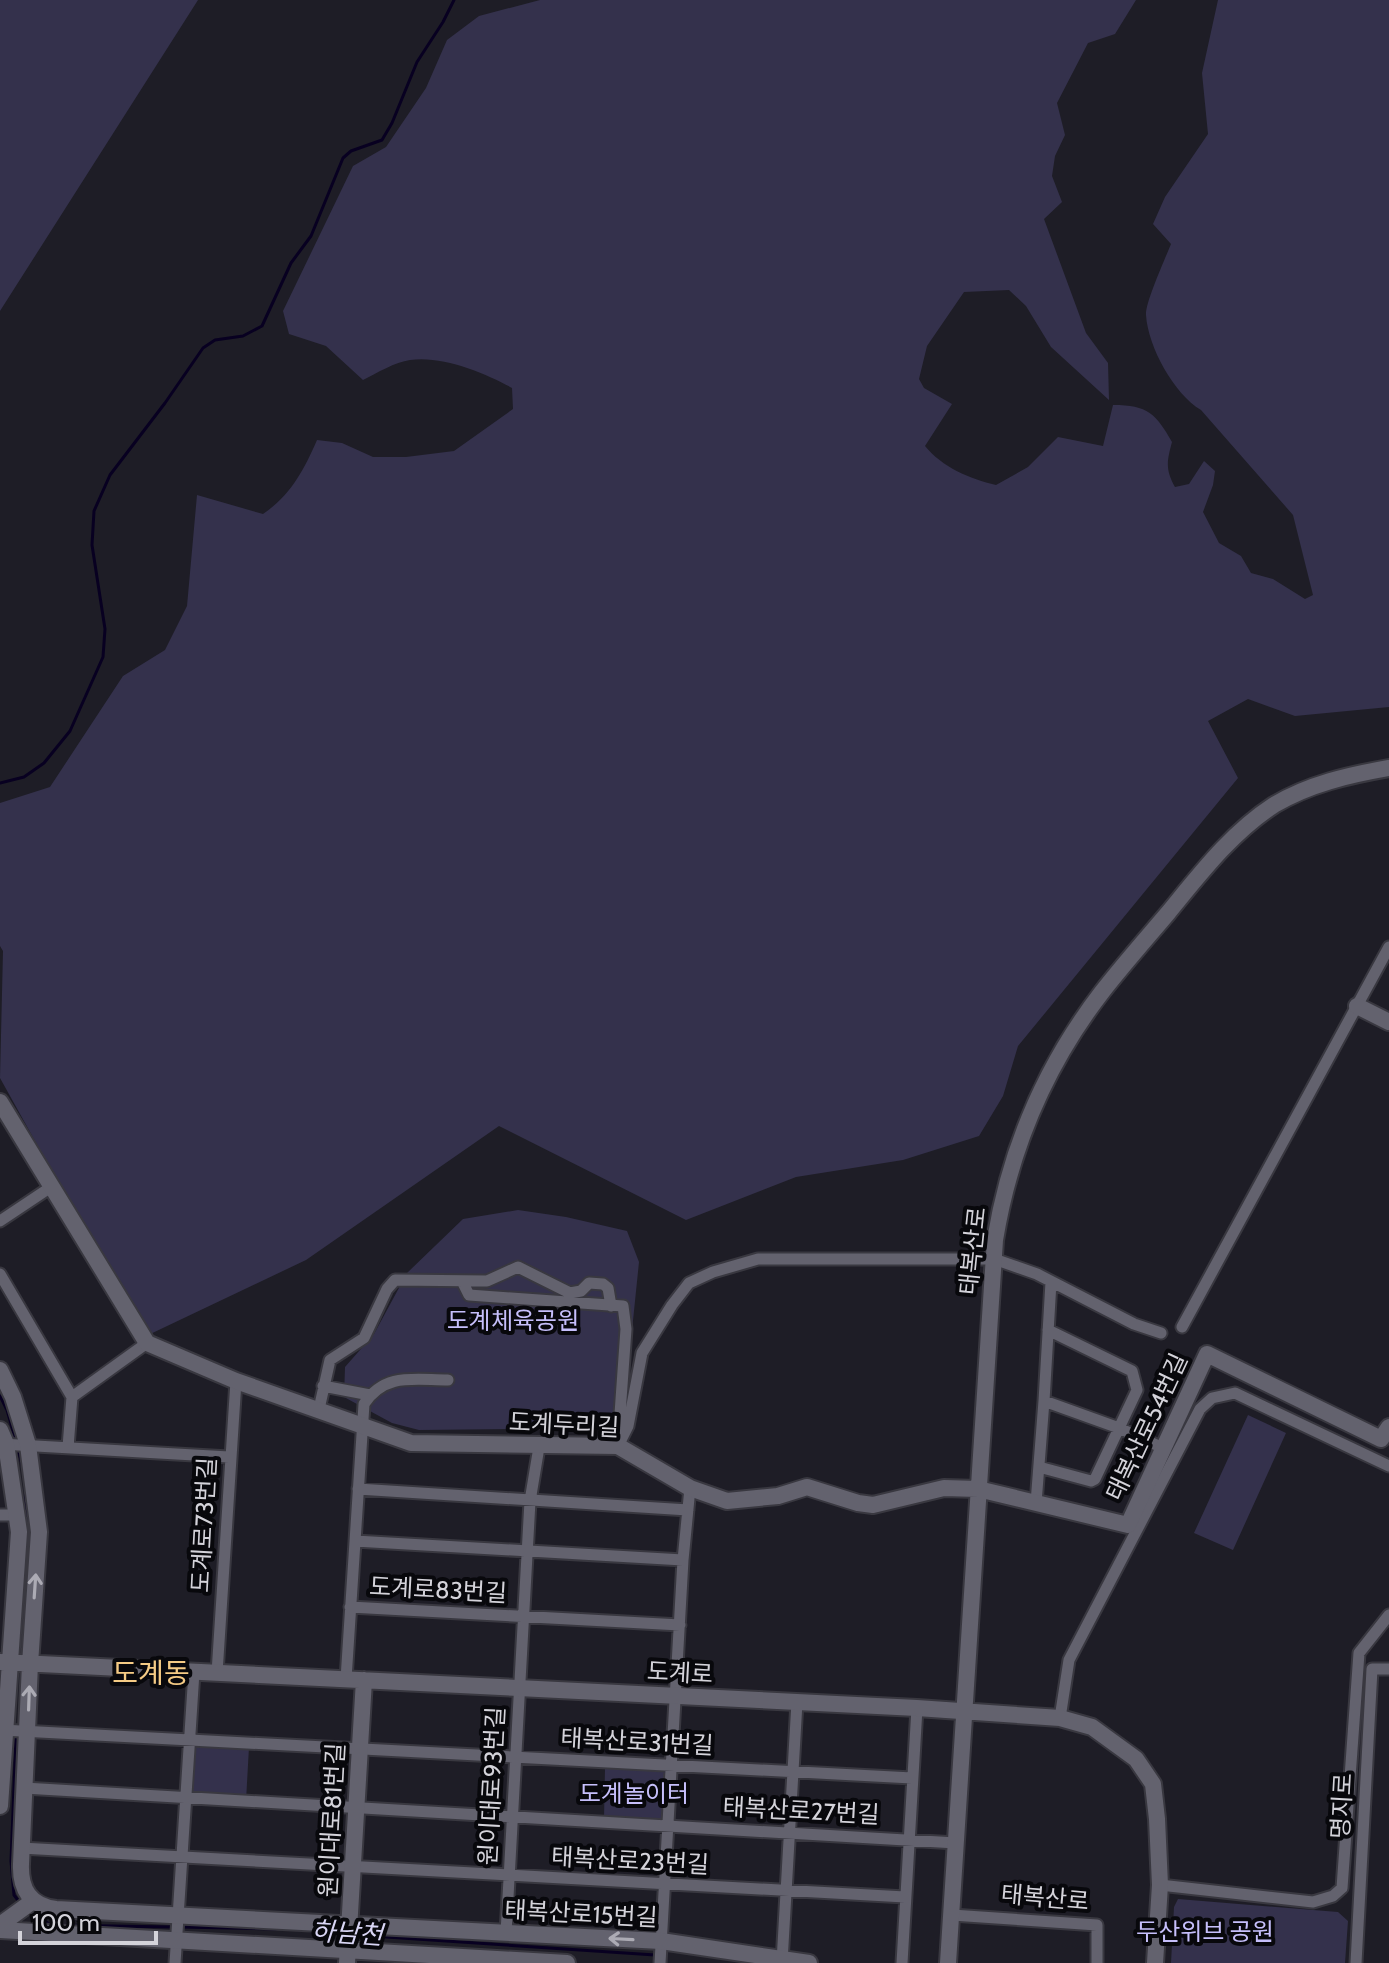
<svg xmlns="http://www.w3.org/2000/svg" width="1389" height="1963" viewBox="0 0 1389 1963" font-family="Cabin,'Noto Sans KR',sans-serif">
<rect width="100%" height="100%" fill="#1e1d26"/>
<path fill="#34314c" d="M0,0H198L0,311Z
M540,0H1136L1115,34L1088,43L1057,103L1065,135L1055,156L1052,176L1062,202L1044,219L1086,333L1108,363L1109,400L1051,347L1026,306L1009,290L964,292L927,346L919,379L924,388L952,404L925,446C942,467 970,479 996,485L1028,467L1058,437L1103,446L1113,405C1148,405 1156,414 1172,442C1167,461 1165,469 1175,487L1189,484L1204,461L1215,471L1213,485L1203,512L1219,543L1241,556L1251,573L1273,579L1305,599L1313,595L1293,515L1201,410C1174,394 1148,347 1146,315C1145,303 1165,259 1171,244L1153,224L1165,197L1208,134L1202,73L1218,0H1389V707L1295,716L1248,699L1208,721L1238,778L1018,1046L1003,1096L979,1136L903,1160L796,1177L686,1220L499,1126L306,1260L144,1337L0,1078L3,951L0,946V803L50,787L123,676L165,650L187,606L197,495L263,514C290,496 304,470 317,440L342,443L373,457H406L454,451L513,409L512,388C486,373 441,355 410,360C395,362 377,373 363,380L326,346L289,334L283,311L353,166L386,147L426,88L447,40L479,16Z
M518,1210L566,1217L627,1231L639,1262L622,1428L419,1430L392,1423L344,1397L345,1367L374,1334L407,1273L463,1219Z
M1248,1415L1286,1433L1233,1550L1194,1533Z
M194,1744L249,1747L246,1801L192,1798Z
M605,1768L666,1770L662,1820L604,1819Z
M1178,1899L1338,1912L1348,1921L1345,1963H1171L1174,1907Z"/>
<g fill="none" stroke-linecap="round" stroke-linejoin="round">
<path stroke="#080021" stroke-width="3" d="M0,783L24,777L44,763L70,731L103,657L105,629L92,545L94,511L110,475L165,403L203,348L215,340L243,336L262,326L291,263L311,236L343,158L351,151L382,140L392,123L417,62L443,22L454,0
M0,1396L7,1410L16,1441
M18,1449L23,1468
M25,1480L27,1527
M16,1737L11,1861L14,1895L20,1903
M28,1911L51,1925L172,1927
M180,1927L276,1929
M292,1929L344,1934
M356,1935L655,1955"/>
<defs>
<path id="street" d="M0,1221L51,1187
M0,1274L72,1397L68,1447
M462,1281L469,1295L623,1306L626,1329L618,1442
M1182,1327L1389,947
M323,1386L370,1395
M72,1397L147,1343
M1044,1401L1051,1282
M319,1409L330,1360L364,1338L387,1289L395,1280L487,1281L518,1267L570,1293L581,1291L589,1283L603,1284L608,1288L611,1306
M1,1444L229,1457
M618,1446L628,1426L642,1353L672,1305L689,1283L713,1272L758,1259H994L1037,1274L1134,1324L1161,1333
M1039,1467L1091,1481L1095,1479L1137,1390L1132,1371L1048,1330
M358,1489L688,1510
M1036,1503L1044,1401L1119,1428L1163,1448
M0,1515H16
M355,1541L683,1560
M350,1607L680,1625
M217,1673L236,1381
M346,1679L364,1404C385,1372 415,1380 448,1380
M1060,1718L1069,1660L1200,1409L1212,1398L1235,1393L1389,1466
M2,1730L912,1778
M24,1788L956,1843
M21,1848L905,1897
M1160,1885L1313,1902L1333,1896L1342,1888L1359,1653L1389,1615
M952,1915L1097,1925V1963
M506,1933L530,1501L539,1447
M782,1962L797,1702
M175,1963L194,1672
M660,1963L683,1560L690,1488
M902,1963L917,1708
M1356,1963L1372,1669H1389"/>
<path id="secondary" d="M1357,1006L1389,1022
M0,1102L147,1343L236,1381L411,1443L618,1446L690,1488L727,1501L778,1496L807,1487L858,1503L873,1505L944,1488L978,1489L1128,1525L1207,1354L1381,1439L1389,1427
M0,1370L13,1397L28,1445L39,1532L30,1664L21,1864C20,1889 30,1906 56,1909L661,1941L809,1963
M0,1430L6,1444L19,1532L0,1806
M0,1662L917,1708L1060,1718L1092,1727L1136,1759L1153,1784L1157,1819L1160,1885L1155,1963
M0,1925L33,1901
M0,1930L567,1963
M347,1963L364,1680
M948,1963L995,1240C1010,1149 1045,1066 1102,992C1123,965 1146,939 1168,913C1200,874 1231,833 1274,805C1309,784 1349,775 1389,768"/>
</defs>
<use href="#street" stroke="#393840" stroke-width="15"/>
<use href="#secondary" stroke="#393840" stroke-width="20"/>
<use href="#street" stroke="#63626e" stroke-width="11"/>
<use href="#secondary" stroke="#63626e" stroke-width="16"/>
</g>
<defs><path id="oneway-shaft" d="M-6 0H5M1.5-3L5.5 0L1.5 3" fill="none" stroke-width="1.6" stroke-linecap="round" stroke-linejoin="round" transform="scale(2)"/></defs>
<g stroke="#acabb4">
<use href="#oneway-shaft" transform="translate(35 1586) rotate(-86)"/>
<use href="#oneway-shaft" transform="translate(29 1698) rotate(-88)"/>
<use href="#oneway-shaft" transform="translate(621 1939) rotate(-177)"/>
</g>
<g text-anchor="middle" stroke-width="8" stroke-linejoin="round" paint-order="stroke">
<g font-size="24" fill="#d4d3da" stroke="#08080c">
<text transform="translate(973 1251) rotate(-84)" y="8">태복산로</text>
<text transform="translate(564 1425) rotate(3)" y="8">도계두리길</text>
<text transform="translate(1147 1427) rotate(-65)" y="8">태복산로54번길</text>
<text transform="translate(204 1525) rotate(-87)" y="8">도계로73번길</text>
<text transform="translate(438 1590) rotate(3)" y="8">도계로83번길</text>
<text transform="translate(680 1673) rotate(3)" y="8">도계로</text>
<text transform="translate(637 1742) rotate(3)" y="8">태복산로31번길</text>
<text transform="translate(492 1786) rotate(-87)" y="8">원이대로93번길</text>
<text transform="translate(1342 1806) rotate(-87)" y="8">명지로</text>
<text transform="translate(801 1811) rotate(3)" y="8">태복산로27번길</text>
<text transform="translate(332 1820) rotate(-87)" y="8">원이대로81번길</text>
<text transform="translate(630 1861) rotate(3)" y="8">태복산로23번길</text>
<text transform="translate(1045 1898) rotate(5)" y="8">태복산로</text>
<text transform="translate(581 1914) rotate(3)" y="8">태복산로15번길</text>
</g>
<g font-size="24" fill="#c6bffb" stroke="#08080c">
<text x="513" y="1329">도계체육공원</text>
<text x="634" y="1802">도계놀이터</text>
<text x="1205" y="1940">두산위브 공원</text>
</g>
<g font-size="26" font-style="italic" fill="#d9d6f5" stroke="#08080c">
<text transform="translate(347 1933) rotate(4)" y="9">하남천</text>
</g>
<g font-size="28" fill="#f5cb85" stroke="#08080c">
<text x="151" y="1683">도계동</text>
</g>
</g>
<path d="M20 1931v12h136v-12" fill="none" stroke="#d4d3da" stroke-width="4"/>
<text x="32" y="1931" font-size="24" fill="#d4d3da" stroke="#08080c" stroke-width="6" paint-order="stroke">100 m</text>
</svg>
